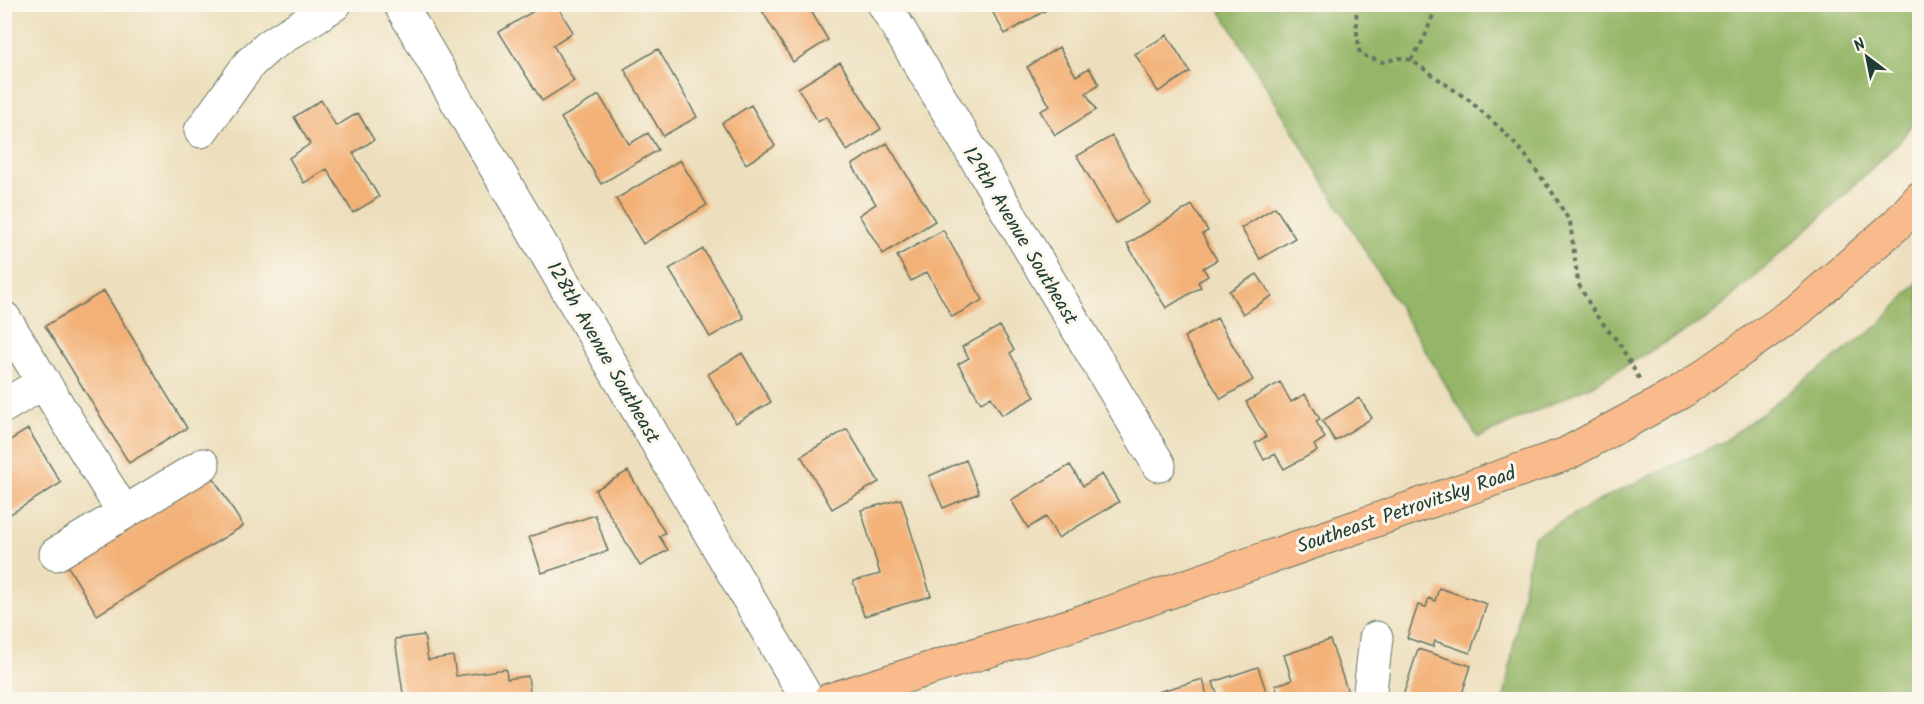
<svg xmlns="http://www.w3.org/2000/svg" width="1924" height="704" viewBox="0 0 1924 704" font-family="Kalam,sans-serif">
<rect width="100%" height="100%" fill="#fbf7ec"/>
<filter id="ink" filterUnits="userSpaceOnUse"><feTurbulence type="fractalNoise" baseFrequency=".0167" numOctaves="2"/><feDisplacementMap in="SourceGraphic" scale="12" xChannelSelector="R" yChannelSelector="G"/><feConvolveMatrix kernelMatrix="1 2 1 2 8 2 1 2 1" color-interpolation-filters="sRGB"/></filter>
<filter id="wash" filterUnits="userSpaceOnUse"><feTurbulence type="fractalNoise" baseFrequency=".008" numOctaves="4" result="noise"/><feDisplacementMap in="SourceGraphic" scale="24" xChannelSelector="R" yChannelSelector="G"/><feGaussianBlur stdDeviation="1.35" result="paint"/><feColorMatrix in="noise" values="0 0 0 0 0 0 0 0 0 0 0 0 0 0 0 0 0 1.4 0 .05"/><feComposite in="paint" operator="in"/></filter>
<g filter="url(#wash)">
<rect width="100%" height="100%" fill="#eddfbd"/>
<path fill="#95b668" stroke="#5a7a4e" stroke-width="1.5" d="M1217,5H1919V114L1900,141L1818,220L1708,318L1592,385L1478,438Z
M1919,281V699H1504L1533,537L1606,497L1723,442L1879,325Z"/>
<g id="blocks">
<path fill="#f3b177" d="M545,4H556L573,32L553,45L574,81L542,101L499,32Z
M758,4H807L828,40L793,62Z
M988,4H1045L1048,9L1005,34Z
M1167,35L1190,72L1158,92L1135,54Z
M1059,47L1076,76L1089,68L1099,84L1086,93L1096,110L1055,135L1040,111L1050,106L1027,67Z
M658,49L697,117L663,136L624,69Z
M840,62L881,129L847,151L826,117L818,122L798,88Z
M599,95L629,144L648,133L658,150L601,184L561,118Z
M321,100L336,126L358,113L374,140L353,153L379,197L353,213L327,169L304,183L289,158L310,144L294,117Z
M751,105L775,146L746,164L722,123Z
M1112,136L1150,203L1116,223L1077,156Z
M887,143L935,221L883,254L859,215L876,204L852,165Z
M680,160L707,205L643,244L616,199Z
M1192,205L1208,231L1202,234L1217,260L1203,268L1208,276L1198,282L1201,287L1166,308L1127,244Z
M1275,207L1295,238L1260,259L1241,228Z
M943,230L983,300L952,317L927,272L911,281L897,256Z
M703,249L744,318L710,337L669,269Z
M1257,274L1272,296L1243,314L1229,291Z
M104,291L187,428L129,463L45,326Z
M1217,318L1253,380L1221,399L1184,337Z
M1000,326L1014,350L1010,353L1035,397L1002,415L991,397L981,403L958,364L969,358L962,347Z
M742,353L771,402L736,423L708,374Z
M1280,382L1291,402L1305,394L1320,419L1316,421L1325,438L1314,445L1317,451L1284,469L1275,454L1264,460L1255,443L1266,437L1246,402Z
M1359,398L1372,418L1335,441L1322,421Z
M28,429L61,483L4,518V444Z
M847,429L879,482L832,509L801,456Z
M966,460L979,493L943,508L929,476Z
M1070,465L1083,486L1102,474L1119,502L1058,538L1046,517L1028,528L1011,500Z
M628,471L665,533L659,536L668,550L640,566L595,490Z
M211,474L243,526L97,615L66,563Z
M901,499L931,596L864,616L853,581L880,574L861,510Z
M595,515L608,551L542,573L529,537Z
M1439,588L1487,604L1470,653L1435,641L1433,647L1407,638L1418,605L1426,607L1429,598L1435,601Z
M424,635L428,660L453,656L456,676L506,669L507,679L528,676L531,700H404L395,639Z
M1330,640L1349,695L1335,700H1280L1275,685L1292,680L1284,655Z
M1418,649L1471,666L1460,700H1412L1403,696Z
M1258,667L1269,700H1219L1213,682Z
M1203,679L1208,700H1159L1157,692Z"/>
</g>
</g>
<g filter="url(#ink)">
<use href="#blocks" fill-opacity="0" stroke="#677664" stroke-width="1.5"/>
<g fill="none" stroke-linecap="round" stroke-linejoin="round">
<defs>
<path id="minor" d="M400,4L808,700
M884,4L1159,465
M201,131L250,63L269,46L335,4
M4,318L124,513
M4,406L44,382
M56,554L203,465
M1369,700L1376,638"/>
<path id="major" d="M829,700L1103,615L1566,454L1681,392L1797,311L1897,224L1920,198"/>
</defs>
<use href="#minor" stroke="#677664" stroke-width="35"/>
<use href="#major" stroke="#677664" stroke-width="35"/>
<path stroke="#677664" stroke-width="4" stroke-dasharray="4.5 4.5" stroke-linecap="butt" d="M1356,4L1357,34L1360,54L1382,62L1400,58L1411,60L1470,101L1501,129L1525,155L1552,192L1570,222L1578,283L1595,314L1619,343L1640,380
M1411,60L1424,39L1437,4"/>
<use href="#minor" stroke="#fff" stroke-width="33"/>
<use href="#major" stroke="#fabb8c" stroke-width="33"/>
</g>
</g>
<g text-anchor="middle" stroke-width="6" stroke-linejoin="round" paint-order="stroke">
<g font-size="20" fill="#1f3d34" stroke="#fbf7ec">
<text transform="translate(1021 235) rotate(59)" y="7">129th Avenue Southeast</text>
<text transform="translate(604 352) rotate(60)" y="7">128th Avenue Southeast</text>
<text transform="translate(1406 509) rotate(-19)" y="7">Southeast Petrovitsky Road</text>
</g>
</g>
<rect width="1924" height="704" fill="none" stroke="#fbf7ec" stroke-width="24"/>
<g transform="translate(1867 57) rotate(328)" stroke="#fbf7ec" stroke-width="4.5" paint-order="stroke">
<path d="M0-4.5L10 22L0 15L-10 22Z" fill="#1f3d34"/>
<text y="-9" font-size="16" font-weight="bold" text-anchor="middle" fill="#1f3d34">N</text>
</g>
</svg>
